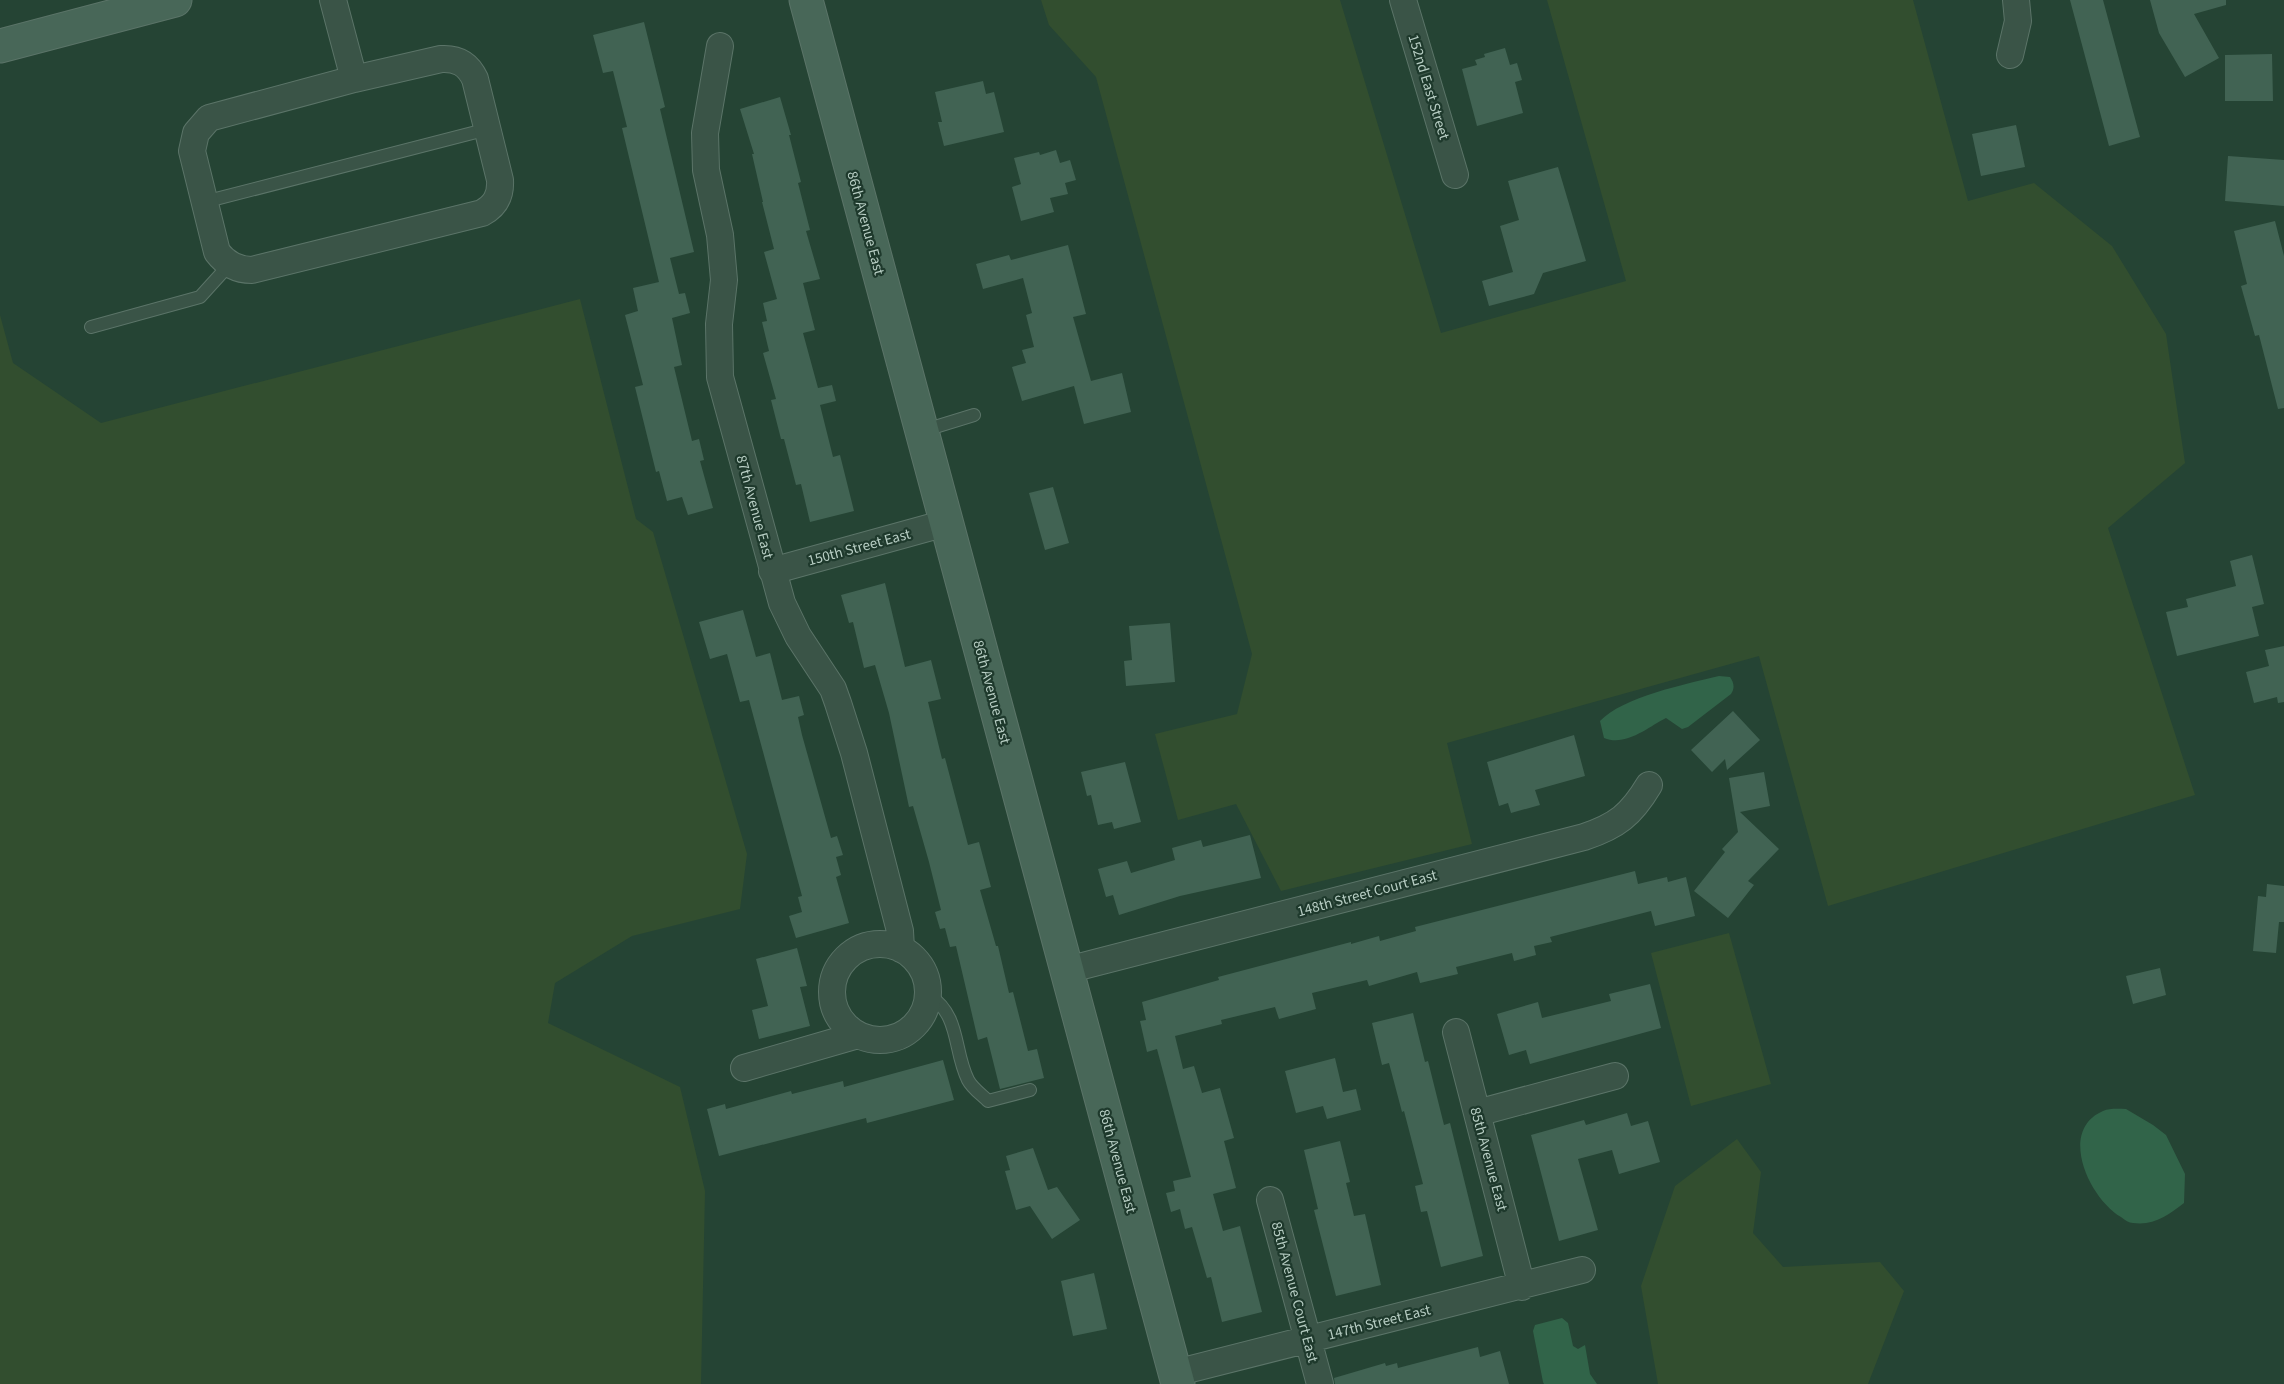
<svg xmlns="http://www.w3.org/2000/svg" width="2284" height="1384" viewBox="0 0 2284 1384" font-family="'Source Sans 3',sans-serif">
<rect width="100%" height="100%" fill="#254434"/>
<path fill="#324e2f" d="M1041,0H1340L1441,333L1626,281L1547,0H1913L1968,201L2034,183L2112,246L2166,334L2185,463L2108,528L2195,795L1828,906L1759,656L1447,743L1472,844L1281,891L1236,804L1178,820L1155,734L1237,714L1252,654L1096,77L1049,25Z
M580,299L636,519L653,532L747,854L740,909L632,936L555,983L548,1023L680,1087L705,1191L701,1384H0V315L13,363L101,423Z
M1729,933L1771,1084L1691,1106L1651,953Z
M1737,1139L1761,1172L1753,1233L1783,1267L1880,1262L1904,1291L1868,1384H1658L1641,1286L1675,1186Z"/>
<path fill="#316449" d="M1719,676L1730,677C1734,683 1735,688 1731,694L1688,727L1682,729L1666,718C1648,727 1626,747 1604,738L1600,721C1623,697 1686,684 1719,676Z
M2126,1109L2153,1125L2166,1135L2185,1174L2184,1203C2168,1215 2154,1226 2133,1223C2129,1223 2125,1220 2121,1217C2090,1199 2057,1131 2103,1111C2110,1108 2119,1109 2126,1109Z
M1562,1318L1568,1323L1573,1346L1578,1349L1585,1345L1590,1374L1597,1384H1544L1543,1382L1533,1331L1535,1325Z"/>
<path fill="#416353" d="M2070,0H2103L2140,137L2109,146Z
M2150,0H2226V5L2194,14L2219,58L2185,77L2159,33Z
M644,22L665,107L660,109L694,252L670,258L679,294L685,293L690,313L672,318L682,365L674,367L692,441L699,439L704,460L700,461L713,508L688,515L682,497L667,501L659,471L656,472L635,387L643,385L625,315L638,311L633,288L659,282L622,128L627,127L613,71L603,73L593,35Z
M1505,48L1510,65L1517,63L1522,80L1515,82L1523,113L1477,126L1462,69L1477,65L1475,60L1485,57L1484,54Z
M2272,54L2273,101H2225V55Z
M983,81L986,94L994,92L1004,132L944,146L938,122H942L935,92Z
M780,97L791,135H789L801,182L798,183L810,230L806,231L820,279L803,283L815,330L803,333L818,388L832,385L836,401L820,405L833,457L840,455L854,511L810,522L801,484L796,485L784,439H781L771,400L776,399L763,353L769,351L762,322L767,321L763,303L777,299L764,252L774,249L762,202H763L752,154H754L740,109Z
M2016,125L2025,167L1981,176L1972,134Z
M1056,150L1060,163L1070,160L1076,180L1065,183L1068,194L1050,198L1054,212L1021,221L1012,187L1021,184L1014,158L1039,152L1040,155Z
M2228,156L2284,160V206L2225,201Z
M1558,167L1586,261L1543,273L1534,294L1489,306L1482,281L1513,272L1500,226L1519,220L1508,181Z
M2275,221L2284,256V408L2278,409L2259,335L2255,336L2241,286L2247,284L2234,231Z
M1068,245L1086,314L1073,317L1091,381L1122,373L1131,412L1084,424L1074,386L1022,401L1012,367L1026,363L1022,350L1034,347L1026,315L1032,313L1023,278L983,289L976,264L1009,255L1011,260Z
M1053,487L1069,543L1045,550L1029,493Z
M2252,555L2264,604L2252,607L2259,636L2177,656L2166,612L2188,607L2186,599L2236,586L2230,561Z
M885,583L905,667L931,660L941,699L928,702L942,759L945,758L968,845L979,842L991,887L980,890L996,946H998L1009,993L1013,992L1028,1051L1037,1049L1044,1078L1000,1089L987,1037L978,1040L956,946L950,947L945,928L940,929L935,912L941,910L929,862L913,806L909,807L889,713L875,665L864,668L853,622L849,623L841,595Z
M743,610L756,657L770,653L782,700L799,696L804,715L798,717L802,735L831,838L837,836L843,855L836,857L841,875L836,877L849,923L796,938L789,916L802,912L798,897L802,896L749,700L740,702L727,654L710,659L699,622Z
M1170,623L1175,682L1126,686L1124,661L1132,660L1129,626Z
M2284,646V702L2278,703L2277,697L2254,703L2246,672L2269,666L2265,650Z
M1733,711L1760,740L1727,770L1725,759L1712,772L1691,750Z
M1574,735L1585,776L1535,790L1540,805L1511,813L1508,803L1499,806L1487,762Z
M1125,762L1141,822L1114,829L1112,822L1098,825L1091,795L1087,796L1081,772Z
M1764,772L1770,806L1740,812L1779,849L1748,881L1754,885L1728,918L1694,891L1725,852L1722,849L1738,832L1729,778Z
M1250,835L1261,878L1180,896L1119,915L1113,895L1106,897L1098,869L1127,861L1131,873L1175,860L1172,848L1201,840L1203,847Z
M1635,871L1638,884L1667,877L1668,882L1686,877L1695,916L1655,926L1651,911L1550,937L1552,942L1534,946L1536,955L1514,961L1512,953L1456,967L1458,974L1420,983L1417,972L1369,986L1367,980L1312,993L1316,1009L1279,1019L1275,1007L1221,1020L1222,1024L1175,1036L1183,1069L1194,1066L1202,1093L1220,1088L1234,1138L1224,1141L1236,1188L1213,1194L1223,1231L1240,1226L1262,1312L1222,1322L1211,1277L1207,1278L1192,1227L1185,1229L1180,1209L1171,1212L1166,1193L1175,1191L1173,1181L1191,1177L1157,1049L1147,1052L1140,1021L1146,1020L1142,1002L1219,980L1218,977L1351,942V944L1379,936L1380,941L1416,931L1415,927Z
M2267,884L2284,886V922H2279L2276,953L2253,951L2258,896L2266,897Z
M797,948L807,986L800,987L810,1026L759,1039L752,1010L768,1006L756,959Z
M2160,968L2166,995L2133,1004L2126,976Z
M1650,984L1661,1028L1530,1064L1526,1050L1509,1055L1497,1014L1538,1002L1542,1018L1611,1001L1609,994Z
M1413,1013L1425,1062L1428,1061L1444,1125L1450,1123L1483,1256L1441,1267L1427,1211L1421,1212L1415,1186L1423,1184L1404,1111L1402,1112L1389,1063L1382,1065L1372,1023Z
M1335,1058L1343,1092L1356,1089L1361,1110L1327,1119L1323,1106L1296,1113L1285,1071Z
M943,1060L954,1100L867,1123L866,1118L719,1156L707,1109L725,1104L726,1109L791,1091L792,1094L843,1081L844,1087Z
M1627,1113L1631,1126L1648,1121L1660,1162L1619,1174L1612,1150L1578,1159L1598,1230L1559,1241L1531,1135L1584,1120L1586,1125Z
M1340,1141L1350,1182L1346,1183L1354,1216L1365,1214L1381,1285L1336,1296L1314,1210L1318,1209L1304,1150Z
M1033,1148L1048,1190L1057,1187L1080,1220L1052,1239L1030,1206L1016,1210L1005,1171L1010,1170L1006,1156Z
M1094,1273L1107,1329L1073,1336L1061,1281Z
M1478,1347L1480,1357L1500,1351L1509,1384H1335L1334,1378L1385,1363L1386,1366L1397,1363L1398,1368Z"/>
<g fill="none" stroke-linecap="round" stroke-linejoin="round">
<defs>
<path id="lane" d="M204,202L488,129
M91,327L200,297L229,265
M922,431L974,415
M929,995C961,1016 953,1050 968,1080C972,1088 982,1095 988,1101L1030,1090"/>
<path id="street" d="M333,0L354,79
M1403,0L1455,175
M720,46L705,133L706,170L720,235L724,280L719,324L720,377L782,603L798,636L833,689L838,703L854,753L900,931L901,949
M2010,55L2018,21L2016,0
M441,59C457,58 468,64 475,79L500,180C501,196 495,206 482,213L252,270C237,270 226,264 217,252L192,151L196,133L209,118L354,79Z
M772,571L946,523
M832 992a48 48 0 1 1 96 0a48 48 0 1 1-96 0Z
M1067,970L1584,837C1617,826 1631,815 1649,785
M1456,1032L1522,1287
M744,1068L858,1035
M1477,1113L1615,1076
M1270,1200L1320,1384
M1175,1373L1582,1270"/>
<path id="secondary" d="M806,0L1178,1384
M0,46L175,0"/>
</defs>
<use href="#lane" stroke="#5b7468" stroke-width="14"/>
<use href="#street" stroke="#5b7468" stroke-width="28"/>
<use href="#secondary" stroke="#5b7468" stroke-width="35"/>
<use href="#lane" stroke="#3a5447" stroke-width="12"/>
<use href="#street" stroke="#3a5447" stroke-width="26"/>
<use href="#secondary" stroke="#486758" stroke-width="33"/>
</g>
<g text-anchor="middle" stroke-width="4.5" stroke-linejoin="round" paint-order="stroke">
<g font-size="15" fill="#b7cdc3" stroke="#1e392c">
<text transform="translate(1429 87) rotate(73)" y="5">152nd East Street</text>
<text transform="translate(866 223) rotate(75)" y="5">86th Avenue East</text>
<text transform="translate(755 507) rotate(75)" y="5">87th Avenue East</text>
<text transform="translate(859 547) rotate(-15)" y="5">150th Street East</text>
<text transform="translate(992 692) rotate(75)" y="5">86th Avenue East</text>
<text transform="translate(1367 893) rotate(-15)" y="5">148th Street Court East</text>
<text transform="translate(1489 1159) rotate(75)" y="5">85th Avenue East</text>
<text transform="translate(1118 1161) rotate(75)" y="5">86th Avenue East</text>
<text transform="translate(1295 1292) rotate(75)" y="5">85th Avenue Court East</text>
<text transform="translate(1379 1322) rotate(-14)" y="5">147th Street East</text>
</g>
</g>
</svg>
